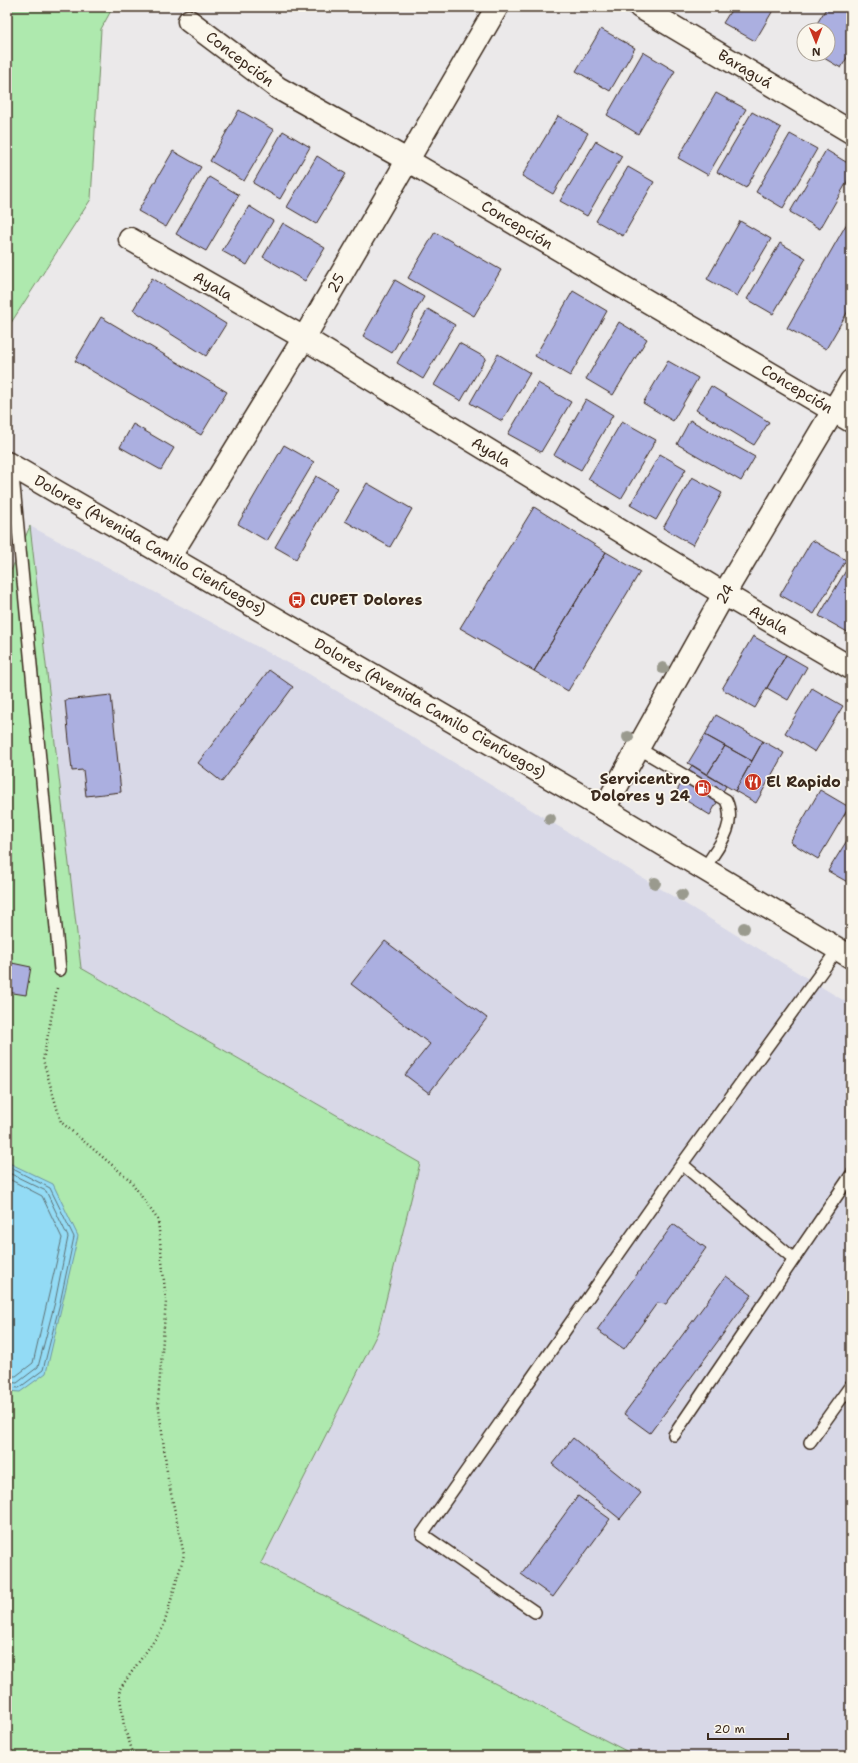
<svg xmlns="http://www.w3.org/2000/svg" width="858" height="1763" viewBox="0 0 858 1763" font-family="'Shantell Sans',sans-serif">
<rect width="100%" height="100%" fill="#ebe9ea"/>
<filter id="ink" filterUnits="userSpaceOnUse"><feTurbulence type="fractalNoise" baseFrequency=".025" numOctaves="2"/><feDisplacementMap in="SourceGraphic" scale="8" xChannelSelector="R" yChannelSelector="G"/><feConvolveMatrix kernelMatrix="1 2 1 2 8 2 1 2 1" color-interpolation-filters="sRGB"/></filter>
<g filter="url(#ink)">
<path fill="#d8d8e7" d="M30,526L309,674L851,1005V1756H636L261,1563L378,1332L420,1163L81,968Z"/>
<path fill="#aee9ae" stroke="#748a66" d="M7,7H113L101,29L91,199L7,329Z
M30,526L81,968L420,1163L378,1332L261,1563L636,1756H7V580Z"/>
<path fill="#93dbf5" stroke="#70949f" d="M7,1162L53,1184L78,1236L46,1373L20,1392L7,1391Z"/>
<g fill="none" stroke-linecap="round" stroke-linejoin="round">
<path stroke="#5e7174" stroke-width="1" d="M7,1166L50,1188L74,1237L60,1303L43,1370L19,1388L7,1387
M7,1172L46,1191L68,1237L55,1302L38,1367L17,1383L7,1382
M7,1178L42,1196L62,1238L33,1363L16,1376H7"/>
</g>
<path fill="#abafe0" stroke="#3b2a1e" d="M733,7H775L755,41L723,23Z
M827,7H851V51L841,68L817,54H828V30H813Z
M601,29L635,48L610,91L576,71Z
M643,52L675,71L638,134L607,115Z
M716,93L746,109L708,175L678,158Z
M239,110L274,130L244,181L210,161Z
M752,112L781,128L746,188L717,172Z
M558,116L588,133L553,194L522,176Z
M283,131L310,147L280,199L253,183Z
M790,134L817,149L783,208L756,192Z
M596,141L622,156L587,216L560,201Z
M826,150L851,165V175L820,229L790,212Z
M173,151L201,167L166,227L138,211Z
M317,156L346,174L316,224L287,207Z
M628,167L654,182L623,236L596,221Z
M209,177L239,195L206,251L176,234Z
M249,206L273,221L247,265L222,251Z
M851,216V306L826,349L787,328Z
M740,221L771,239L737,296L707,279Z
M283,223L325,248L305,281L263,257Z
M435,232L501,270L474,316L408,278Z
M780,243L806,258L773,314L747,299Z
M152,278L226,324L206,356L133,310Z
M395,280L424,297L392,353L363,336Z
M573,291L607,311L570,376L535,356Z
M428,309L455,325L423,379L397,363Z
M101,317L227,392L201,435L75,361Z
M619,322L647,339L613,395L586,379Z
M459,343L486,358L461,401L434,385Z
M498,354L530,373L502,421L470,403Z
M668,361L698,378L673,421L643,403Z
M538,383L571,402L541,452L508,434Z
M711,386L769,422L754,445L696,410Z
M586,399L613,415L581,470L554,455Z
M690,420L755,457L741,481L677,444Z
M622,421L656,440L621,499L588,479Z
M133,424L174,448L161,470L120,447Z
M284,445L314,462L267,541L238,524Z
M660,454L686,469L656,520L630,505Z
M316,476L337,488L296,559L275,547Z
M692,477L722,493L693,545L663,528Z
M367,483L412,509L390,547L345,521Z
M534,507L606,552L534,671L460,628Z
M812,540L846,560L814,614L780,595Z
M606,552L640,572L568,691L534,671Z
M851,562V634L819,616Z
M753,636L786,655L755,708L722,689Z
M786,655L807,667L788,700L767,688Z
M269,670L293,687L222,782L198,763Z
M812,688L843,706L815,752L785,733Z
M111,695L121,792L86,796L83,770L72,771L65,700Z
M716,715L763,741L752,761L705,735Z
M705,735L725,746L707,775L688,763Z
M763,741L784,753L756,803L735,791Z
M725,746L752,761L735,791L707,775Z
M692,765L726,786L710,815L675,794Z
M820,790L849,807L818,859L790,842Z
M851,834V884L828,871Z
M385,941L487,1018L429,1093L405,1075L430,1044L351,984Z
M7,962L31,967L26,995L7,992Z
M673,1224L706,1248L666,1304L657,1303L624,1349L597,1330Z
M726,1276L752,1295L650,1433L624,1414Z
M573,1438L641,1493L620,1519L552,1464Z
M578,1496L610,1519L553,1597L521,1574Z"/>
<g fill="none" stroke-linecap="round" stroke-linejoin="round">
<defs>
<path id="lane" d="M12,465L60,970
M638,748L726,800C738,826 717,848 704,869
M682,1164L794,1259
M674,1435L851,1175
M810,1442L851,1385
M535,1612L422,1534L682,1164L838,949"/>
<path id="street" d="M640,7L851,132
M189,21L278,88L407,160L851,421
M130,239L304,338L724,594L851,668
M170,556L304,338L497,7
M604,809L724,594L851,381"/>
<path id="secondary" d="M7,463L604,809L851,957"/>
</defs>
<use href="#lane" stroke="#3b2a1e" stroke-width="14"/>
<use href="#street" stroke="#3b2a1e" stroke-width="25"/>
<use href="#secondary" stroke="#3b2a1e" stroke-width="25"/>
<path stroke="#3b2a1e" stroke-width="2.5" stroke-dasharray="1 3" stroke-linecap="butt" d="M57,988L43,1060L61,1122L130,1180L158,1220L166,1301L158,1401L168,1479L184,1555L163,1628L119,1690L124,1726L134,1756"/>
<use href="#lane" stroke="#fbf7ec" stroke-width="11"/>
<use href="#street" stroke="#fbf7ec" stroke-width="22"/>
<use href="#secondary" stroke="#fbf7ec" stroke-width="22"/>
</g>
<g fill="#9a9a8e">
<circle cx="663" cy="668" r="6"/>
<circle cx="628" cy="737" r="6"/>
<circle cx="550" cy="819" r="6"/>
<circle cx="655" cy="883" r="6"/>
<circle cx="682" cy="895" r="6"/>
<circle cx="744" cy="928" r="6"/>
</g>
</g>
<defs>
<symbol id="bus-disc" viewBox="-11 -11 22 22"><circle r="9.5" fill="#c8321e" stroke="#fbf7ec"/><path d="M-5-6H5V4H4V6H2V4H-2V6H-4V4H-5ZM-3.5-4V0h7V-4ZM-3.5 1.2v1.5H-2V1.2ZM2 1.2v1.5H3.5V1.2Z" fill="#fff"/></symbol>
<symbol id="restaurant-disc" viewBox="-11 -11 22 22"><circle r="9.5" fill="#c8321e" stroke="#fbf7ec"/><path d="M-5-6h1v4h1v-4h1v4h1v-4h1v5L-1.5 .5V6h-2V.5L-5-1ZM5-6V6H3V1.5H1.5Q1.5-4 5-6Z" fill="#fff"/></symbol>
<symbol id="fuel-disc" viewBox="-11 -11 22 22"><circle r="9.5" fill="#c8321e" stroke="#fbf7ec"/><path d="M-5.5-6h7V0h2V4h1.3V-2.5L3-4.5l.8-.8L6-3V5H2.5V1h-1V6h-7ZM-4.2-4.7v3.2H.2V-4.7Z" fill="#fff"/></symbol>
</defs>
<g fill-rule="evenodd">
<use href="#bus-disc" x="287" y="590" width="20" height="20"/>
<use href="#restaurant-disc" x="743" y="772" width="20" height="20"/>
<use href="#fuel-disc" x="693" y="778" width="20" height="20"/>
</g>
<g text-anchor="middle" stroke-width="3.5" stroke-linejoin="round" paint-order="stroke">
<g font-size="15" fill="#3b2a1e" stroke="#fbf7ec">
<text transform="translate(240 59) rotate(37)" y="5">Concepción</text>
<text transform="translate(745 69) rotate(31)" y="5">Baraguá</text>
<text transform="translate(517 225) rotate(31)" y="5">Concepción</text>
<text transform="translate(336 283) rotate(-60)" y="5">25</text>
<text transform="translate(213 286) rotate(30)" y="5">Ayala</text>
<text transform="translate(797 389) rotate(31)" y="5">Concepción</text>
<text transform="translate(491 452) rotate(31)" y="5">Ayala</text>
<text transform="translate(150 545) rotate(30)" y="5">Dolores (Avenida Camilo Cienfuegos)</text>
<text transform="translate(725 594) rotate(-60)" y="5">24</text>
<text transform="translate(769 620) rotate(30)" y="5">Ayala</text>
<text transform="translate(430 708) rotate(30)" y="5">Dolores (Avenida Camilo Cienfuegos)</text>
</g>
<g font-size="15" font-weight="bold" fill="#3b2a1e" stroke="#fbf7ec" text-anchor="start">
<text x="310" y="605">CUPET Dolores</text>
<text x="690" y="784" text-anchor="end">Servicentro<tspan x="690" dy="17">Dolores y 24</tspan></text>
<text x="766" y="787">El Rapido</text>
</g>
</g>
<rect width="858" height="1763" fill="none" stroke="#fbf7ec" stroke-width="24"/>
<rect x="12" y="12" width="834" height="1739" fill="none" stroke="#3b2a1e" stroke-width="1.5" filter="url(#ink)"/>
<g transform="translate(816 42) rotate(179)"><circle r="19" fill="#fbf7ec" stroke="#aea59a"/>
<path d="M0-3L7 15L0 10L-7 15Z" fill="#c8321e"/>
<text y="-6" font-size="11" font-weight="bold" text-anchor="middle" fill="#3b2a1e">N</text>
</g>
<path d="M708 1733v6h80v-6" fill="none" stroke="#3b2a1e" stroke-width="2"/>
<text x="714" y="1733" font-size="12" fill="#3b2a1e" stroke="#fbf7ec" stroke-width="3" paint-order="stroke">20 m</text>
</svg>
